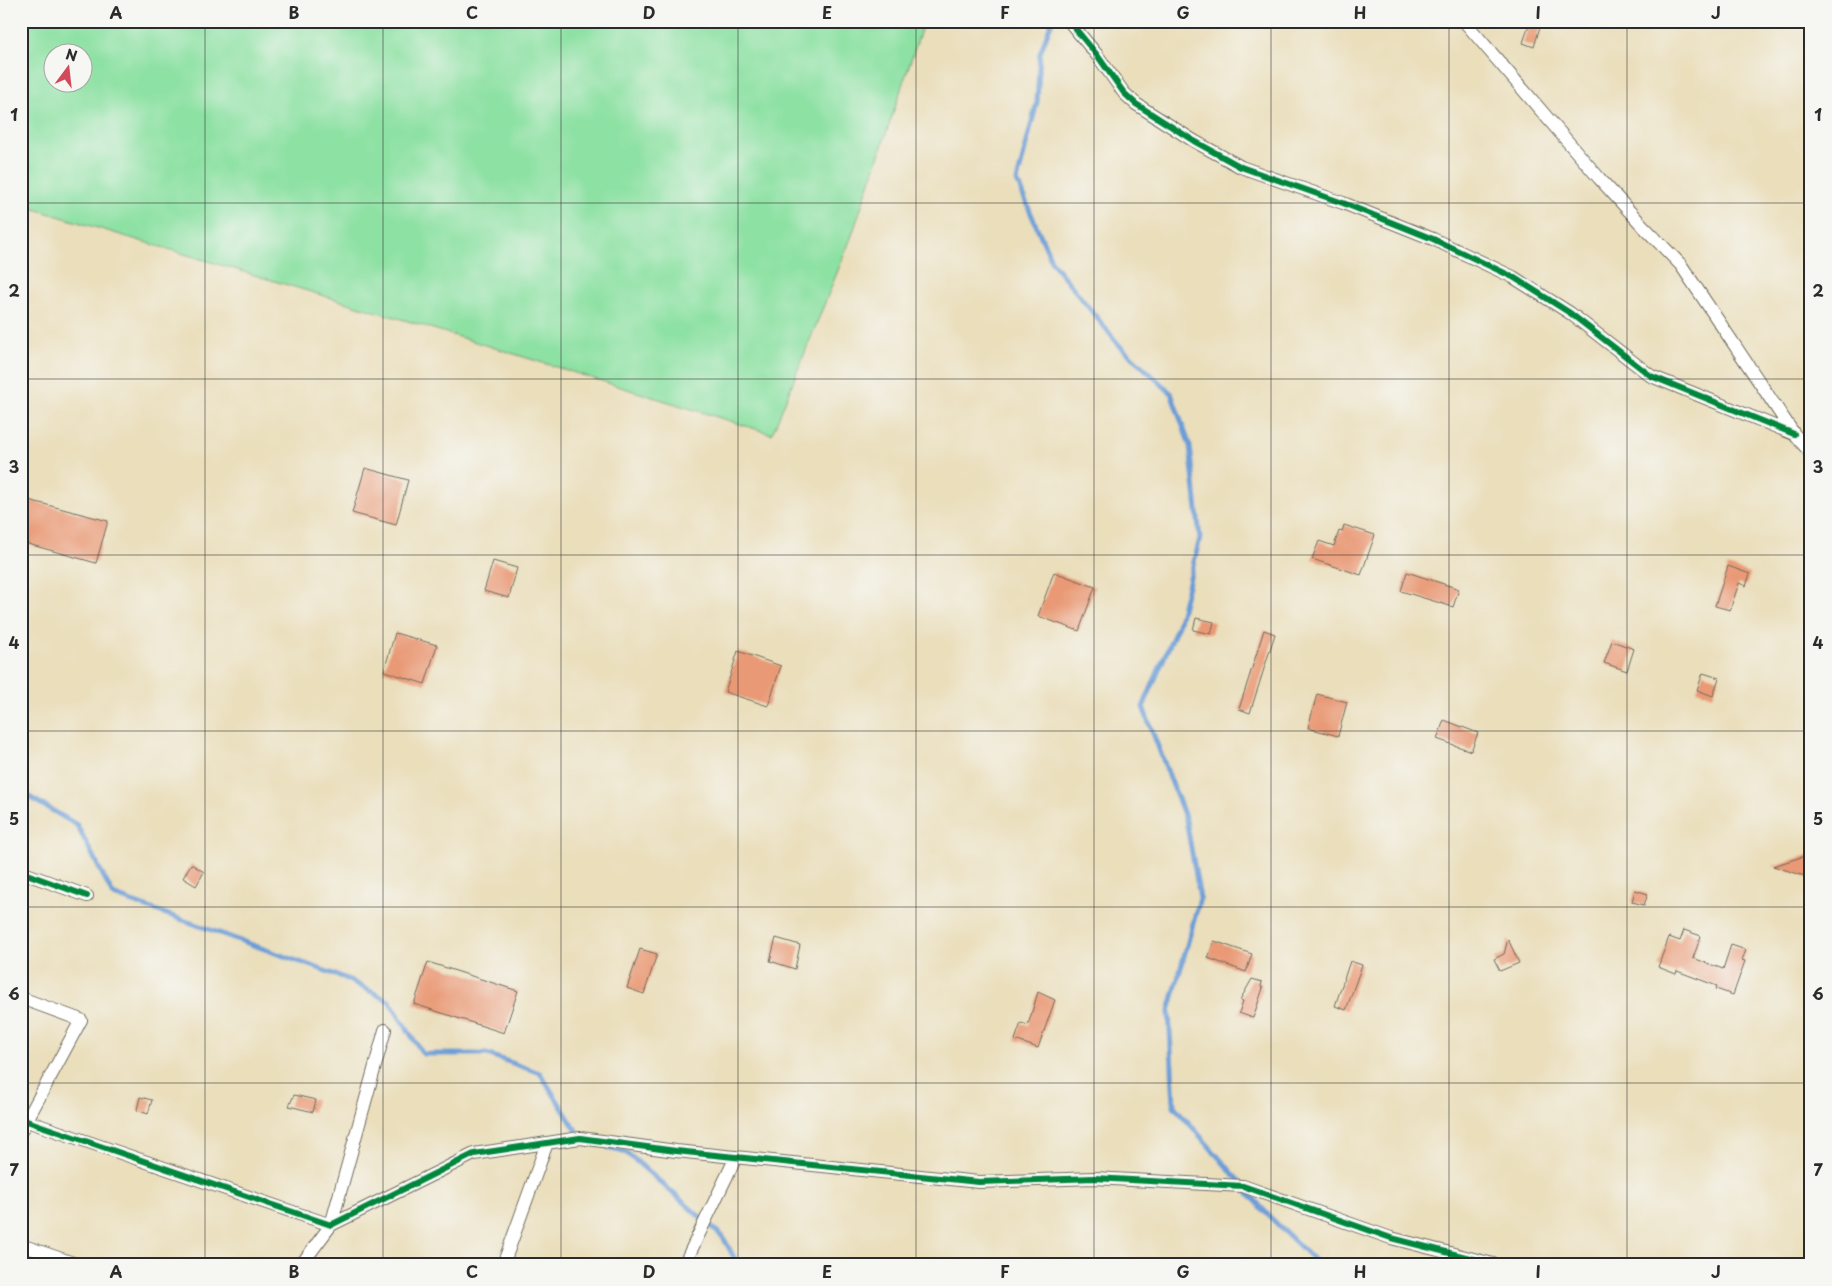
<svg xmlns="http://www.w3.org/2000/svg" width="1832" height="1286" viewBox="0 0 1832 1286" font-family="'Playpen Sans',sans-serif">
<rect width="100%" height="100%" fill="#f6f6f2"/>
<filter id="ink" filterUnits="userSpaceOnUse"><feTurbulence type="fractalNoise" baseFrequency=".02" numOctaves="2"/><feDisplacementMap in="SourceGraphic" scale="10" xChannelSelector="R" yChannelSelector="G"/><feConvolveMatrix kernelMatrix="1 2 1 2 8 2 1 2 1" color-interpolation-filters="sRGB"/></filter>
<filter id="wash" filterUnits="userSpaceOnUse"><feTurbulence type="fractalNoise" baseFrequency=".0096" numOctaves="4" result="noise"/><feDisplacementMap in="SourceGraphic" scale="20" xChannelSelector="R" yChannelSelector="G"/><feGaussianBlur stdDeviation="1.12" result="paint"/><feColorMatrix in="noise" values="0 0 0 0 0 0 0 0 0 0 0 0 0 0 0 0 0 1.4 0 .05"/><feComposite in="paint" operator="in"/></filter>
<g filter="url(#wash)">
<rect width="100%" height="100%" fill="#eadebb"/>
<path fill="#8ce1a3" stroke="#5c8667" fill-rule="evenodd" d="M21,21H924L851,238L772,434L411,322L21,205ZM52,52H82V82H52Z"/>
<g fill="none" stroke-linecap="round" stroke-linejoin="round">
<path stroke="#6c9dd6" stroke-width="5" d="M1052,21L1040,53L1037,102L1017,181L1052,262L1119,345L1171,393L1190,446L1200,538L1178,625L1143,707L1186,820L1200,898L1169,1011L1174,1106L1241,1183
M21,792L77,825L113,895L345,978L389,1001L423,1054H487L540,1073L581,1138
M608,1147L627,1153L723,1237L738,1265
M1248,1192L1268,1215L1319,1265"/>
</g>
<g id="blocks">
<path fill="#e99974" d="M1529,24L1540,27L1534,47L1523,43Z
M365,468L408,480L396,525L352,513Z
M21,498L108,521L96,563L21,542Z
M1344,525L1375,535L1361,575L1312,559L1319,541L1334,546L1339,531L1342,532Z
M493,561L517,568L509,598L484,591Z
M1728,566L1750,574L1746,586L1739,583L1730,610L1715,606Z
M1054,572L1095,587L1079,631L1038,616Z
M1407,572L1459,589L1453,607L1401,591Z
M1196,618L1214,622L1211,634L1193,630Z
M1264,630L1275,634L1250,713L1239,709Z
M395,633L437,645L425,684L384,671Z
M1612,641L1634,649L1627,671L1604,663Z
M738,651L781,666L768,706L725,692Z
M1703,673L1719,678L1713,696L1697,690Z
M1317,694L1347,702L1338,736L1308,728Z
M1444,720L1478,733L1471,751L1437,739Z
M1811,854V878L1773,866Z
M191,864L204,872L196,886L183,878Z
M1635,890L1648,894L1644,905L1632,902Z
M1684,930L1701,936L1693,958L1723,969L1731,945L1746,950L1742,960L1745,961L1733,995L1716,989L1717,986L1677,971L1676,974L1658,967L1669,937L1680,941Z
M776,938L800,945L795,969L770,961Z
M1508,939L1519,963L1500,971L1494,959L1504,954Z
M1214,941L1252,954L1246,972L1208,958Z
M640,949L657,954L644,994L627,988Z
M1350,961L1362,965L1346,1010L1335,1006Z
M428,962L518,991L504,1033L414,1004Z
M1252,979L1262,982L1261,987L1263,988L1253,1018L1239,1013L1243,1001L1240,1000Z
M1038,992L1055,1000L1038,1048L1015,1040L1021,1023L1028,1025Z
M294,1095L316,1100L313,1112L289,1106Z
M140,1097L152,1100L148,1114L137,1110Z"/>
</g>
</g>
<g filter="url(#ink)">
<use href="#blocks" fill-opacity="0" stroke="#6e6a5d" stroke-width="1"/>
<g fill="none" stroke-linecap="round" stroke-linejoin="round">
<defs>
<path id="minor" d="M1069,21L1097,55L1124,93L1136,104L1194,141L1241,167L1343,203L1433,239L1513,277L1570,313L1651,376L1794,434
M1464,21L1599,178L1642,225L1681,265L1794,434L1811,453
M21,872L87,896
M21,998L81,1020L21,1131
M21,1119L331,1225L474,1154L580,1138L676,1151L979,1182L1094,1178L1243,1186L1391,1238L1497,1265
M21,1245L79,1265
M301,1265L331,1225L385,1030
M503,1265L547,1143
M684,1265L736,1157"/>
</defs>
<use href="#minor" stroke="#6e6a5d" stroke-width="14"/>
<use href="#minor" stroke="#fff" stroke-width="12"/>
<defs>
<path id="cycleway" d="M1069,21L1097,55L1124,93L1136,104L1194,141L1241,167L1343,203L1433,239L1513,277L1570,313L1651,376L1794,434
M21,872L87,896
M21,1119L331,1225L474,1154L580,1138L676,1151L979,1182L1094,1178L1243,1186L1391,1238L1497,1265"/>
</defs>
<use href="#cycleway" stroke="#f6f6f2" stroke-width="9"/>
<use href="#cycleway" stroke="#00873e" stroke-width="6"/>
</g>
</g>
<path fill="none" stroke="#2b2b2b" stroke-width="1" stroke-opacity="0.55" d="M205,21V1265M383,21V1265M561,21V1265M738,21V1265M916,21V1265M1094,21V1265M1271,21V1265M1449,21V1265M1627,21V1265M21,203H1811M21,379H1811M21,555H1811M21,731H1811M21,907H1811M21,1083H1811"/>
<rect width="1832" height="1286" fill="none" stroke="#f6f6f2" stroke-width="55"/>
<g transform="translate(68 68) rotate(15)"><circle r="24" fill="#f6f6f2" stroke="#a5a5a2"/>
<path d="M0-4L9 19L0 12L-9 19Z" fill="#d1495b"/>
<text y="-8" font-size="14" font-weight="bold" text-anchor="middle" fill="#2b2b2b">N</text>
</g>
<rect x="28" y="28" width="1776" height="1230" fill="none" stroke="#2b2b2b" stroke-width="2"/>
<g font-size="16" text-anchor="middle" font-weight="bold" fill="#2b2b2b">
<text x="116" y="19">A</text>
<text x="294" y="19">B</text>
<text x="472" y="19">C</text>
<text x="649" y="19">D</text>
<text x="827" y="19">E</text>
<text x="1005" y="19">F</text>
<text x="1183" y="19">G</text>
<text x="1360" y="19">H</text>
<text x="1538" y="19">I</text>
<text x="1716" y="19">J</text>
<text x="14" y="121">1</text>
<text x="1818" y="121">1</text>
<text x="14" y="297">2</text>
<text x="1818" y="297">2</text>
<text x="14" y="473">3</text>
<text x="1818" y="473">3</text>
<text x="14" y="649">4</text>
<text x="1818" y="649">4</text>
<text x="14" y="825">5</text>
<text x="1818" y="825">5</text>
<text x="14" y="1000">6</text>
<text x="1818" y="1000">6</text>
<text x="14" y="1176">7</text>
<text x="1818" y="1176">7</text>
<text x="116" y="1278">A</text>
<text x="294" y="1278">B</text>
<text x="472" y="1278">C</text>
<text x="649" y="1278">D</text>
<text x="827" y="1278">E</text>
<text x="1005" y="1278">F</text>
<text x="1183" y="1278">G</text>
<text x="1360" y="1278">H</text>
<text x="1538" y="1278">I</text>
<text x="1716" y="1278">J</text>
</g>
</svg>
